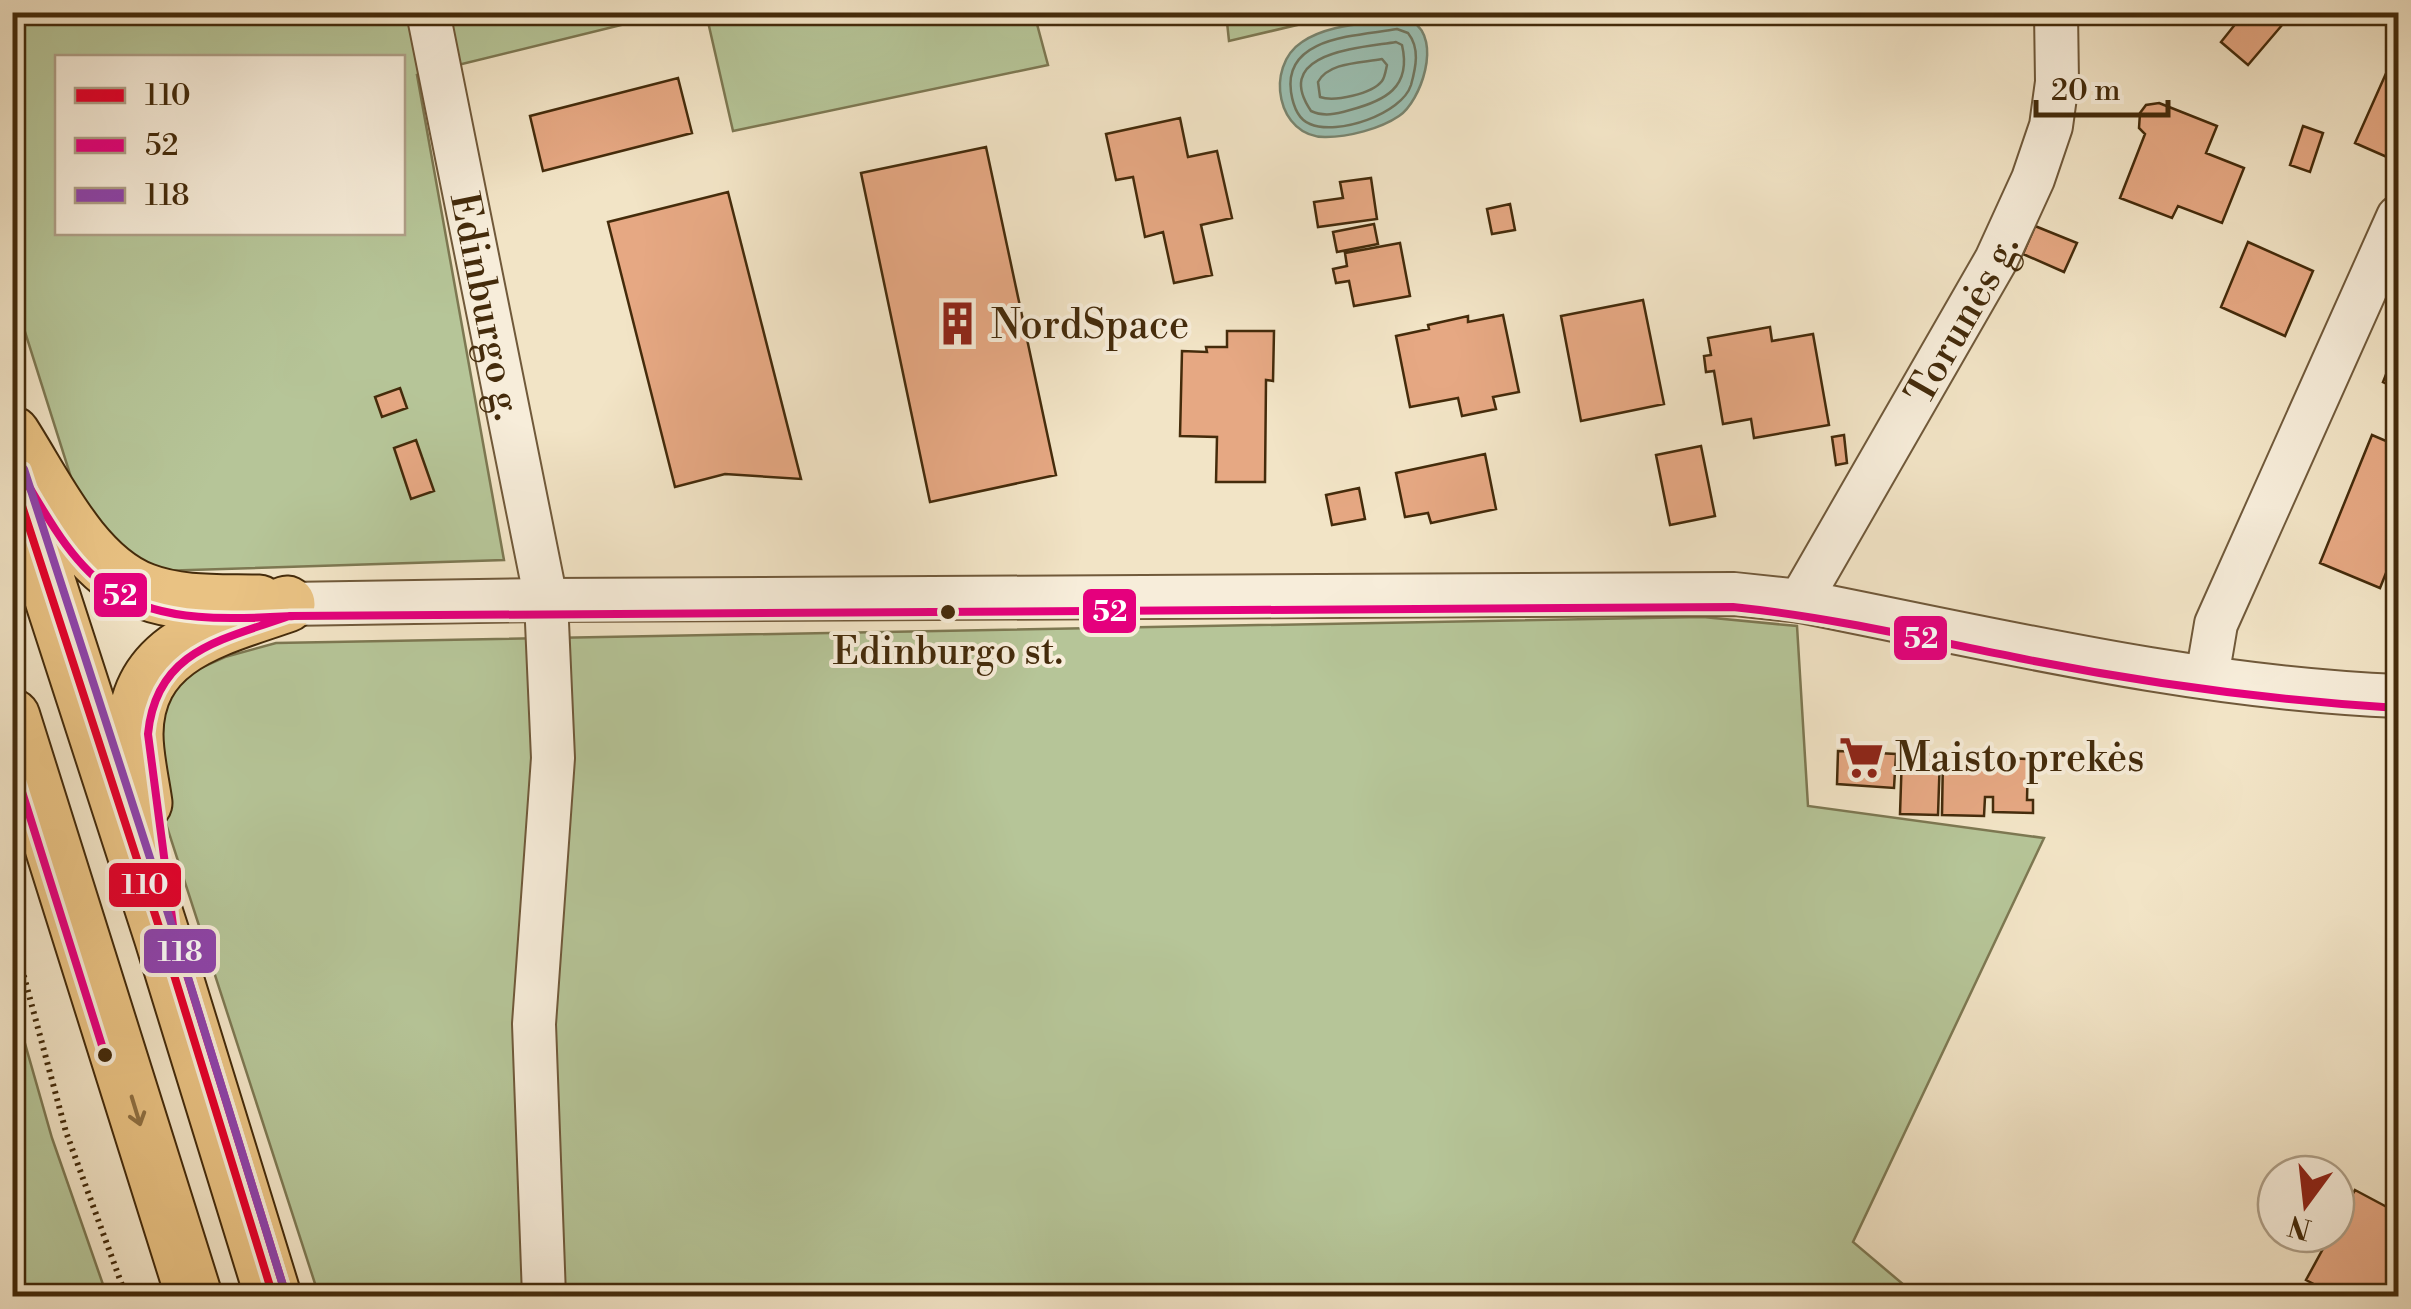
<svg xmlns="http://www.w3.org/2000/svg" width="2411" height="1309" viewBox="0 0 2411 1309" font-family="'Libre Bodoni',serif">
<rect width="100%" height="100%" fill="#f2e4c6"/>
<filter id="stains"><feTurbulence type="fractalNoise" baseFrequency=".002" numOctaves="4"/><feColorMatrix values="0 0 0 0 .2 0 0 0 0 .09 0 0 0 0 .02 0 0 0 .5 -.17"/></filter>
<radialGradient id="worn" r=".72"><stop offset=".6" stop-color="#630" stop-opacity="0"/><stop offset="1" stop-color="#630" stop-opacity=".3"/></radialGradient>
<path fill="#b6c598" stroke="#7d7852" stroke-width="2.5" fill-rule="evenodd" d="M12,13H670L417,75L504,560L158,571L114,550L81,509L13,294ZM58,58H402V232H58Z
M706,13H1034L1048,65L733,131Z
M1226,13V12L1348,13L1229,41Z
M1703,617L1797,626L1808,806L2044,838L1853,1242L1917,1296H319L145,759L148,723L187,674L225,657L276,643Z
M12,998L52,1138L107,1296H13Z"/>
<path fill="#9bbfb2" stroke="#78846f" stroke-width="2.5" d="M1398,18C1403,20 1408,20 1413,22C1442,40 1421,101 1399,116C1380,129 1348,137 1326,137C1277,138 1264,67 1302,42C1328,24 1367,24 1398,18Z"/>
<g fill="none" stroke-linecap="round" stroke-linejoin="round">
<path stroke="#70755e" stroke-width="2.5" d="M1397,29L1408,33C1420,48 1416,67 1411,85C1402,114 1337,136 1310,124C1297,119 1293,105 1291,92C1283,36 1358,36 1397,29Z
M1396,42L1402,45C1412,88 1384,101 1350,110C1336,114 1324,117 1311,111C1271,52 1361,48 1396,42Z
M1382,59L1387,65C1386,69 1385,77 1382,81C1372,94 1334,102 1320,97L1318,82C1328,62 1362,63 1382,59Z"/>
</g>
<path fill="#e6a883" stroke="#442b0b" stroke-width="2.5" d="M2245,12H2269L2283,24L2248,65L2221,42Z
M2388,69L2398,74V155L2396,161L2355,143Z
M678,78L692,133L543,171L530,116Z
M2159,103L2217,126L2206,153L2244,168L2222,223L2178,206L2172,218L2120,198L2145,134L2139,128L2140,113L2146,105Z
M1180,118L1188,157L1217,151L1232,218L1201,225L1212,275L1174,283L1163,232L1145,237L1133,177L1116,180L1106,134Z
M2303,126L2323,133L2310,172L2290,165Z
M986,147L1056,475L930,502L861,173Z
M1371,178L1377,219L1318,227L1314,202L1343,198L1340,182Z
M728,192L801,479L725,474L675,487L608,222Z
M1510,204L1515,230L1492,234L1487,209Z
M1374,224L1378,244L1337,252L1333,232Z
M2035,226L2077,243L2064,272L2023,254Z
M2248,242L2313,271L2285,336L2221,307Z
M1400,243L1410,296L1354,306L1349,281L1336,283L1333,269L1347,266L1345,253Z
M1643,300L1664,404L1581,421L1561,316Z
M1503,315L1519,392L1493,397L1496,409L1462,416L1458,398L1410,407L1396,336L1429,329L1428,325L1468,316V322Z
M1770,327L1772,341L1813,334L1829,425L1754,438L1751,419L1723,424L1714,371L1706,372L1704,356L1711,355L1708,338Z
M1227,331H1274L1273,381L1266,380L1265,482H1216L1217,437L1180,436L1182,351L1207,352L1206,347H1227Z
M2398,344V389L2383,382Z
M400,388L407,408L382,417L375,397Z
M1844,435L1847,463L1836,465L1832,437Z
M2372,435L2398,446V543L2380,588L2320,563Z
M416,440L434,491L411,499L394,448Z
M1701,446L1715,516L1670,525L1656,455Z
M1485,454L1496,509L1431,523L1428,513L1405,517L1396,473Z
M1359,488L1365,519L1332,525L1326,495Z
M1838,751L1896,754L1894,788L1837,784Z
M1902,754L1940,755L1938,815L1900,814Z
M1943,756L2028,759L2027,800H2033V813L1993,812V797H1985L1984,816L1942,815Z
M2355,1190L2398,1213V1282L2391,1296H2337L2306,1280L2331,1234H2336V1225Z"/>
<g fill="none" stroke-linecap="round" stroke-linejoin="round">
<defs>
<g id="street">
<path id="s1" d="M428,12L546,600L553,758L534,1024L544,1296"/>
<path id="s2" d="M1800,601L1996,260L2033,179L2051,126L2057,82L2056,12"/>
<path d="M287,604L546,600L1734,594L1800,601C1997,640 2197,688 2398,696"/>
<path d="M2207,677L2216,624L2398,217"/>
</g>
<path id="highway" d="M12,434C46,487 83,568 144,591C180,605 221,602 259,603
M12,473L162,936L273,1296
M12,717L194,1296
M144,803C141,781 135,757 135,734C136,645 219,628 287,604"/>
</defs>
<use href="#street" stroke="#70593a" stroke-width="46"/>
<use href="#highway" stroke="#442b0b" stroke-width="59"/>
<path stroke="#442b0b" stroke-width="6" stroke-dasharray="2.5 5" stroke-linecap="butt" d="M12,932L66,1132L126,1296"/>
<use href="#street" stroke="#f7edda" stroke-width="42"/>
<use href="#highway" stroke="#e9c283" stroke-width="55"/>
<defs>
<path id="bus-1" d="M12,475L162,936L273,1296"/>
<path id="bus-2" d="M12,458C40,503 68,563 114,592C166,624 236,619 294,616
M12,760L105,1055
M285,1292L174,933L148,734C156,650 222,640 289,616L1733,607C1830,617 1924,639 2019,658C2144,683 2270,700 2397,708"/>
<path id="bus-3" d="M24,469L174,932L285,1292"/>
</defs>
<use href="#bus-1" stroke="#f7edda" stroke-width="15"/>
<use href="#bus-2" stroke="#f7edda" stroke-width="15"/>
<use href="#bus-3" stroke="#f7edda" stroke-width="15"/>
<use href="#bus-1" stroke="#e4002b" stroke-width="8"/>
<use href="#bus-2" stroke="#e5007d" stroke-width="8"/>
<use href="#bus-3" stroke="#8e44ad" stroke-width="8"/>
</g>
<defs><path id="oneway-shaft" d="M-6 0H5M1.5-3L5.5 0L1.5 3" fill="none" stroke-width="1.6" stroke-linecap="round" stroke-linejoin="round" transform="scale(2.5)"/></defs>
<use stroke="#8e6f41" href="#oneway-shaft" transform="translate(136 1111) rotate(73)"/>
<defs>
<symbol id="building-bare" viewBox="-9 -9 18 18"><path d="M-4-6H4V6H1V3H-1V6H-4ZM-2.5-4.3h1.7v1.8h-1.7ZM.8-4.3h1.7v1.8H.8ZM-2.5-1h1.7V.8h-1.7ZM.8-1h1.7V.8H.8Z" fill="#8f2418" stroke="#f7edda" stroke-width="2.5" paint-order="stroke"/></symbol>
<symbol id="supermarket-bare" viewBox="-9 -9 18 18"><path d="M-6-5.5h2.5l.6 2H6L4.5 2H-2.5L-4.4-4H-6ZM-1.5 3.2a1.3 1.3 0 1 0 .1 0ZM3 3.2a1.3 1.3 0 1 0 .1 0Z" fill="#8f2418" stroke="#f7edda" stroke-width="2.5" paint-order="stroke"/></symbol>
</defs>
<g fill-rule="evenodd">
<use href="#building-bare" x="926" y="292" width="63" height="63"/>
<use href="#supermarket-bare" x="1830" y="726" width="63" height="63"/>
</g>
<g fill="#442b0b" stroke="#f7edda" stroke-width="4">
<circle cx="948" cy="612" r="9"/>
<circle cx="105" cy="1055" r="9"/>
</g>
<g text-anchor="middle" stroke-width="8" stroke-linejoin="round" paint-order="stroke">
<g font-size="38" fill="#442b0b" stroke="#f7edda">
<text x="948" y="664">Edinburgo st.</text>
</g>
<g font-size="40" fill="#442b0b" stroke="#f7edda">
<text dy="14" stroke="none"><textPath href="#s1" startOffset="300">Edinburgo g.</textPath></text>
<text dy="14" stroke="none"><textPath href="#s2" startOffset="325">Torunės g.</textPath></text>
</g>
<g font-size="40" fill="#442b0b" stroke="#f7edda" text-anchor="start">
<text x="991" y="338">NordSpace</text>
<text x="1895" y="771">Maisto prekės</text>
</g>
</g>
<g stroke="#f7edda" stroke-width="4">
<rect x="92" y="571" width="57" height="48" rx="10" fill="#e5007d"/>
<rect x="1081" y="587" width="57" height="48" rx="10" fill="#e5007d"/>
<rect x="1892" y="614" width="57" height="48" rx="10" fill="#e5007d"/>
<rect x="107" y="861" width="76" height="48" rx="10" fill="#e4002b"/>
<rect x="142" y="927" width="76" height="48" rx="10" fill="#8e44ad"/>
</g>
<g font-size="28" text-anchor="middle" font-weight="bold" fill="#fff">
<text x="120" y="605">52</text>
<text x="1110" y="621">52</text>
<text x="1921" y="648">52</text>
<text x="145" y="894">110</text>
<text x="180" y="961">118</text>
</g>
<rect width="2411" height="1309" fill="none" stroke="#f2e4c6" stroke-width="50"/>
<rect x="15" y="15" width="2381" height="1279" fill="none" stroke="#442b0b" stroke-width="5"/>
<rect x="25" y="25" width="2361" height="1259" fill="none" stroke="#442b0b" stroke-width="2.5"/>
<rect x="55" y="55" width="350" height="180" fill="#f7edda" stroke="#af9f87" stroke-width="2.5"/>
<rect x="75" y="88" width="50" height="15" fill="#e4002b" stroke="#af9f87" stroke-width="2.5"/>
<text x="145" y="105" font-size="30" fill="#442b0b">110</text>
<rect x="75" y="138" width="50" height="15" fill="#e5007d" stroke="#af9f87" stroke-width="2.5"/>
<text x="145" y="155" font-size="30" fill="#442b0b">52</text>
<rect x="75" y="188" width="50" height="15" fill="#8e44ad" stroke="#af9f87" stroke-width="2.5"/>
<text x="145" y="205" font-size="30" fill="#442b0b">118</text>
<g transform="translate(2306 1204) rotate(195)"><circle r="48" fill="#f7edda" stroke="#af9f87" stroke-width="2.5"/>
<path d="M0-8L18 38L0 25L-18 38Z" fill="#8f2418"/>
<text y="-15" font-size="28" font-weight="bold" text-anchor="middle" fill="#442b0b">N</text>
</g>
<path d="M2036 100v15h132v-15" fill="none" stroke="#442b0b" stroke-width="5"/>
<text x="2051" y="100" font-size="30" fill="#442b0b" stroke="#f7edda" stroke-width="8" paint-order="stroke">20 m</text>
<rect width="100%" height="100%" filter="url(#stains)"/>
<rect width="100%" height="100%" fill="url(#worn)"/>
</svg>
